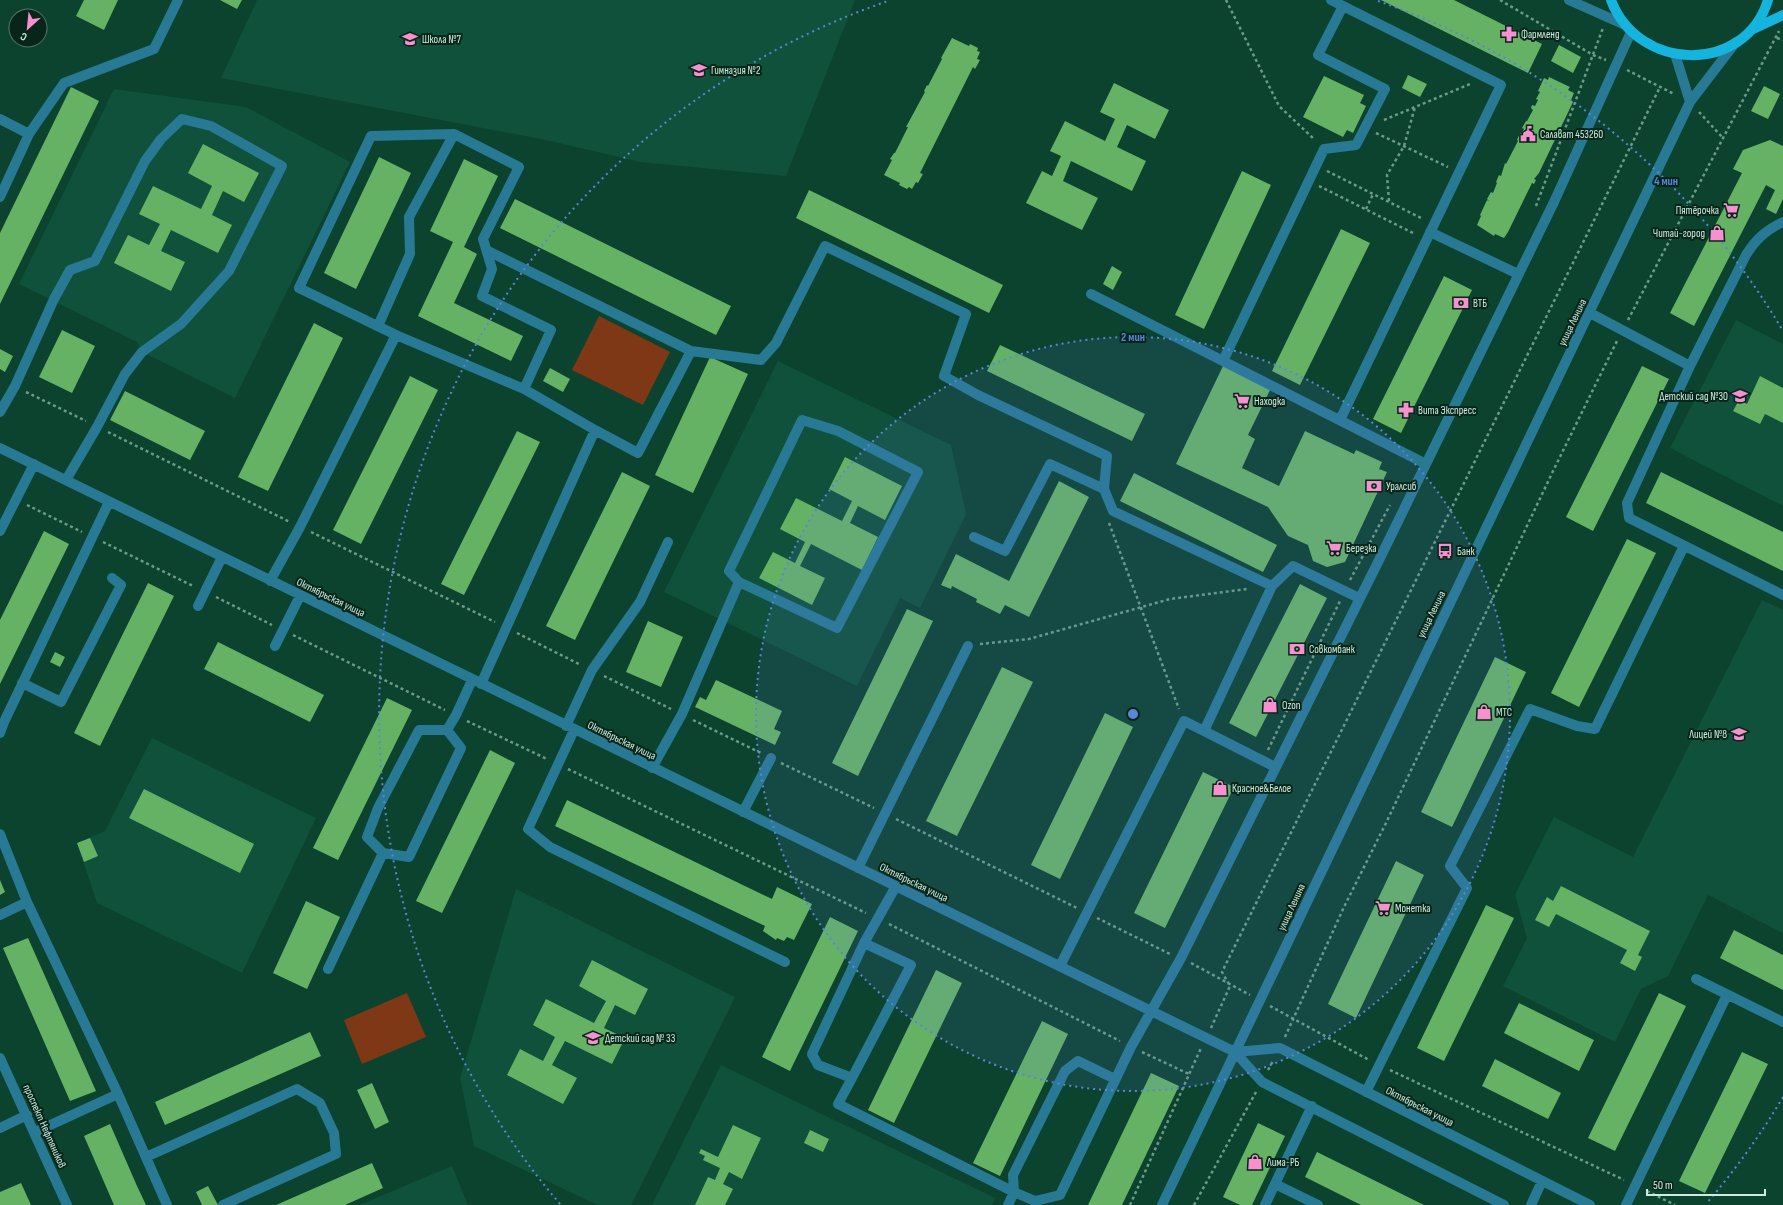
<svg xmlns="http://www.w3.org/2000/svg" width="1783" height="1205" viewBox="0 0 1783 1205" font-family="'Sofia Sans Condensed',sans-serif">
<rect width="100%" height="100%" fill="#0b432e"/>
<path fill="#0f513a" d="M257,0H855L786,176L640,162L546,140L221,78Z
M114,89L246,107L350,162L235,398L142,352L137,342L19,284Z
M1736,320L1783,344V506L1670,448Z
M778,361L951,445L966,514L920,608L900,598L857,686L664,592Z
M1762,600L1783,610V933L1708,895L1668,976L1641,989L1615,1042L1503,986L1527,938L1515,895L1554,817L1633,857Z
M152,738L316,818L242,973L97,903L77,843L105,831Z
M516,889L735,997L631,1205H597L474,1146L460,1078Z
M721,1065L995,1198L992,1205H652Z
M452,1166L468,1205H359Z"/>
<path fill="#7f3816" d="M599,316L670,352L643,405L572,370Z
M407,993L426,1037L362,1064L344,1020Z"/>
<path fill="#66b265" d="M84,0H118L104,30L76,16Z
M220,0H242L237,9Z
M1381,0H1454L1542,44L1528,73Z
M952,38L969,46L970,44L978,48L977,51L980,52L977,59L980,60L975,69L973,67L920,173L923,174L918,183L916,182L912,189L909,187L907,189L899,185L900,183L884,175L892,160L890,159L894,153H895L908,127H906L925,92L924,91L927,85L928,86L942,59L941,58Z
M1559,45L1581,57L1573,73L1551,61Z
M1408,75L1427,84L1420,97L1402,88Z
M1324,76L1364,95L1360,103L1366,106L1353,133L1347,130L1343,137L1303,117Z
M1549,77L1570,87L1568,90L1574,93L1571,100L1573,102L1539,173L1534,179L1536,180L1534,184L1532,183L1508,232L1504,238L1495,234L1494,236L1477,225L1481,216L1480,215L1487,200L1489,201L1487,199L1491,192L1493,193L1497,183L1496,182L1499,175L1501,176L1505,163L1506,164L1518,141L1517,140L1520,133L1521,134L1524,129L1522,128L1526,121H1527L1533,110L1531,108L1532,105L1535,106L1538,100L1536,99L1540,92L1538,91L1544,78L1548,80Z
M1114,83L1169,110L1155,139L1127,125L1117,147L1146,161L1132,191L1071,161L1063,181L1098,198L1082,230L1026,203L1042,171L1052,176L1061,156L1050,151L1065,121L1105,141L1115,119L1100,112Z
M1764,86L1780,94L1768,119L1751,111Z
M71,87L99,101L0,304V233Z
M1770,140L1783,146V199L1776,214L1766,209L1775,190L1766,185L1694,326L1670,313L1742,173L1733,169L1743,150Z
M203,144L259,173L244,202L223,191L212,215L232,225L218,253L171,230L161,251L185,262L171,291L114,263L128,235L149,245L160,224L139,214L153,186L201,209L212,186L188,173Z
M379,157L411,173L356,289L324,273Z
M464,159L498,176L464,247L477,254L454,303L523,336L511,361L418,316L453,242L430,231Z
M1242,171L1271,185L1204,329L1175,315Z
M809,190L1003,285L989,313L796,218Z
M515,199L731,306L716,335L500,228Z
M1341,229L1370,243L1300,385L1272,371Z
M1112,266L1122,272L1113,290L1103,284Z
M1444,276L1472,290L1401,433L1373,419Z
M314,323L343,338L268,491L238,477Z
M62,330L95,346L72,393L39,377Z
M1000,345L1145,414L1132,441L987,371Z
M0,349L13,356L5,372L0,369Z
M710,357L748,374L693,493L655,475Z
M1223,366L1271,388L1248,435L1255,439L1242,468L1279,486L1305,431L1354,454L1356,450L1382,462L1379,469L1387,472L1345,562L1327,567L1313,561L1308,545L1288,536L1268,507L1176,464Z
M1642,366L1669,379L1593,531L1566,517Z
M550,368L570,379L563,392L543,381Z
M410,376L438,390L361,544L333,530Z
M1760,376L1783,388V423L1765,414L1760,424L1733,411L1739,400L1747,404Z
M125,391L205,431L190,460L110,420Z
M517,431L540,442L464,595L441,584Z
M845,457L902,486L885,520L858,506L850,523L878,537L862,570L811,544L800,566L825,578L812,605L759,578L773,552L795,563L805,542L780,529L796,498L842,521L852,501L829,489Z
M622,472L650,486L575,640L546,626Z
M1661,472L1783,532V571L1646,503Z
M1134,473L1277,545L1263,572L1120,501Z
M1059,481L1089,497L1029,617L1005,605L1000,614L976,602L977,599L952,586L951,589L941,585L956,554L1009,581Z
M44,531L69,544L0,684V620Z
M1627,539L1656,553L1579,707L1551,693Z
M148,583L174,596L100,746L74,733Z
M1300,584L1327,598L1256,737L1229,723Z
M907,609L933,621L858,776L832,763Z
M648,621L683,637L661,687L626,672Z
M218,642L324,695L310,722L204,669Z
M55,652L65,657L60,667L50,662Z
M1495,657L1526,672L1452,827L1421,812Z
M1002,667L1033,682L957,836L926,821Z
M716,680L782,711L774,729L781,732L775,745L695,707L700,697L706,700Z
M387,698L412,710L338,860L313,848Z
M1105,713L1133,727L1060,879L1031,865Z
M490,750L515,763L442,913L416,901Z
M1203,772L1234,787L1165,928L1134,913Z
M144,789L254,844L240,873L129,818Z
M567,800L772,899L777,887L812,904L794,940L787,937L784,941L777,938L776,940L763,931L765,926L555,826Z
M90,838L98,856L84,862L77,843Z
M1396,861L1424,875L1356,1018L1328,1004Z
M0,880L5,892L0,895Z
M1561,886L1650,931L1638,955L1642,957L1635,971L1620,963L1627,950L1556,914L1549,927L1535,920L1547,897L1553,901Z
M306,901L340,917L307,989L273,973Z
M1486,905L1514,918L1444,1061L1417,1048Z
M830,917L858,931L790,1071L762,1057Z
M1734,930L1783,955V990L1720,958Z
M28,938L96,1091L70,1101L3,948Z
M592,960L648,989L635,1015L615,1005L604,1028L625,1038L612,1064L565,1041L552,1065L577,1078L563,1104L507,1075L520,1049L543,1061L555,1037L533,1025L546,999L594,1023L606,1001L579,986Z
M936,970L962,983L894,1123L868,1110Z
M1659,993L1686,1006L1615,1151L1588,1138Z
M1519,1003L1594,1040L1579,1071L1504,1033Z
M1042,1021L1068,1034L1000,1176L973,1163Z
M310,1032L321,1056L165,1125L155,1102Z
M1742,1052L1768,1064L1705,1193L1679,1181Z
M1495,1059L1561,1093L1548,1119L1482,1086Z
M1151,1073L1179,1086L1122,1205H1088Z
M372,1083L389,1122L375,1129L357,1090Z
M1258,1123L1285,1136L1252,1205H1240L1223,1197Z
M110,1124L137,1186L146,1205H114L84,1136Z
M733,1125L761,1138L742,1179L729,1172L723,1184L733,1189L725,1205H695L708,1177L715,1180L720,1168L703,1160L705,1156L699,1153L701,1149L718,1157Z
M810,1130L829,1139L823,1152L804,1143Z
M1317,1152L1424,1205H1361L1305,1177Z
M372,1163L383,1188L345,1205H276Z
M21,1183L31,1205H0V1192Z
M208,1186L218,1205H202L196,1192Z"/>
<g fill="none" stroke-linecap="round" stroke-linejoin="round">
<path stroke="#6d9a87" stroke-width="2.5" stroke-dasharray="3 3" stroke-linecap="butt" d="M1226,0L1279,106L1315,140
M1500,0L1593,55L1606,60
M1777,38L1783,40
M1627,70L1674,94
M1699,112L1723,138
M1384,120L1470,84
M1376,133L1448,167
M1327,171L1423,219
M1319,186L1415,234
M1389,201L1387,175L1404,146L1415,107
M1536,206L1603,28
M1366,209L1373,194
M1628,320L1779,31
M26,392L86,421
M108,432L290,522
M27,505L82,532
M1109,523L1179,709
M311,532L495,622
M103,542L193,586
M1350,580L1390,505
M216,597L272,625
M517,633L581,665
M293,635L445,710
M980,644L1029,639L1170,599L1247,589
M604,676L671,709
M693,720L761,753
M467,721L547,759
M1268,750L1340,601
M781,763L874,808
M568,769L866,913
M896,819L1077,908
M1097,918L1170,954
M889,924L1120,1041
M1191,963L1250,995
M1270,1006L1369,1060
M1211,1028L1230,986L1222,972L1660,87
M1285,1037L1344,907L1386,823L1554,469L1617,341
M1142,1052L1189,1074
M1268,1070L1273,1061
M1390,1070L1624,1180
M1647,1191L1675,1205
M1130,1205L1201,1048
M1194,1205L1256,1092"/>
<path stroke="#277994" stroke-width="10" d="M1331,0L1501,85L1340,420
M1569,0L1625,25
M1675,54L1690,102
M0,119L29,134L0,197
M29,134L64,83L154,49L178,0
M1430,232L1518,274
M488,251L691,351
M1091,294L1426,464
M1590,313L1690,366L1746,255C1756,239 1766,230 1783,222
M378,326L410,254L409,217L454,134
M1223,361L1324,149L1356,145L1385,89L1318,55L1343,6
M1690,366L1627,503L1629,518L1783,595
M524,389L551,330L482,296L492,269L483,239L519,167L454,134L371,136L299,288L396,335L524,389L595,430L638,453L691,351L761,360L776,343L825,246L966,314L944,376L978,395L1107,456L1104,489L1113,511L1272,586L1293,566L1359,598
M0,412L15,386L54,299L70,270L95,261L145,161L161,139L182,119L211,126L282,166L229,271L181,324L142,352L125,374L97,427L66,480
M802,420L838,431L918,472L837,628L739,582L729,571Z
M0,448L1235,1052L1262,1082L1504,1205
M0,531L34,464
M974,537L1005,551L1050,464L1104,489
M270,581L300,527L396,335
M198,606L222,557
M275,646L300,596
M22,683L61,702L121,585L112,578
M481,684L595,430
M566,726L592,670L640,602L668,542
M574,730L528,829L550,847L785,962
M1204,731L1275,767
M0,733L4,722L109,502
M652,768L682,714L739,582
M743,812L771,758
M0,834L27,902L118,1094L167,1205
M383,853L367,837L378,808L419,730H447
M858,868L968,646
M896,886L864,943L812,1054L818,1065L852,1078L838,1104L1014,1192L1008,1205
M0,915L27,902
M1060,966L1184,721L1204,731L1272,586
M328,969L383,853L409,857L461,748L447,730L456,715L472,680
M1696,979L1783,1022
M1235,1052L1280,1048L1590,1205
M0,1058L67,1205
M852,1078L911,965L864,943
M1115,1079L1078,1061L1065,1071L1013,1175L1014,1192L1035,1201L1060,1195L1131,1047L1181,958L1384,550L1554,202L1631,32
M1366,1092L1467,888L1450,866L1530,709L1577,726L1595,729L1684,546
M0,1128L27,1115
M35,1132L118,1094
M146,1157L297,1089L320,1103L334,1133L336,1154L223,1205
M1275,1184L1318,1205
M1162,1205L1690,102L1736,42
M1265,1205L1312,1106
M1531,1205L1542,1181
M1626,1205L1727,995"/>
<path stroke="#14b4df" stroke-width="10" d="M1611,0C1638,72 1745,75 1768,0
M1751,30L1783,15"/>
</g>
<circle cx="1133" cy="714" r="377" fill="#5a86da" fill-opacity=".12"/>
<g fill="none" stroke="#5a86da" stroke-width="2" stroke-dasharray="2 4">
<circle cx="1133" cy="714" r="377"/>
<path d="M1783 1097A754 754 0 0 1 1706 1204M560 1204A754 754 0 0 1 888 1M1378 1A754 754 0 0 1 1783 331"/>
</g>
<defs>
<symbol id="pharmacy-bare" viewBox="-9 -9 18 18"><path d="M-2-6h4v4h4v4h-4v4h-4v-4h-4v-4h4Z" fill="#f790ce" stroke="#08251a" stroke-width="2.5" paint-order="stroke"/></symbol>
<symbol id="school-bare" viewBox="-9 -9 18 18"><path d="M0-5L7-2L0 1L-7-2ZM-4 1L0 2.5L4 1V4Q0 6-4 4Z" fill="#f790ce" stroke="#08251a" stroke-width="2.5" paint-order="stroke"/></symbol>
<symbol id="civic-bare" viewBox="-9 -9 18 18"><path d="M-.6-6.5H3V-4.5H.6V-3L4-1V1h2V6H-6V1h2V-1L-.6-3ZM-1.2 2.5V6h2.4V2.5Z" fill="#f790ce" stroke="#08251a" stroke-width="2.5" paint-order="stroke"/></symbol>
<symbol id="supermarket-bare" viewBox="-9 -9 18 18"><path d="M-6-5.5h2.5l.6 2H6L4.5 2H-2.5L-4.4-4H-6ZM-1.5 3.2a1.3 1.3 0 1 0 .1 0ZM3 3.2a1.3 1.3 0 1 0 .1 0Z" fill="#f790ce" stroke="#08251a" stroke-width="2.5" paint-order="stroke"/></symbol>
<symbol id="shop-bare" viewBox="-9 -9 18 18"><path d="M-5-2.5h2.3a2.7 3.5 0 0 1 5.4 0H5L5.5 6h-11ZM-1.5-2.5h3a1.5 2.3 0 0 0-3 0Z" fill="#f790ce" stroke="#08251a" stroke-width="2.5" paint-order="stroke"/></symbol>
<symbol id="bank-bare" viewBox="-9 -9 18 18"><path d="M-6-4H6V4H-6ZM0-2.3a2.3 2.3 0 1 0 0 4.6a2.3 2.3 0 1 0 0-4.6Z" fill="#f790ce" stroke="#08251a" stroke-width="2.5" paint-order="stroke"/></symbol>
<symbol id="bus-bare" viewBox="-9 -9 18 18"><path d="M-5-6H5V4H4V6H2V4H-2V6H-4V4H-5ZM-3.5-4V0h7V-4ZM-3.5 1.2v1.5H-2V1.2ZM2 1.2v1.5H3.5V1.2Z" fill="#f790ce" stroke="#08251a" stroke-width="2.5" paint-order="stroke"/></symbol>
</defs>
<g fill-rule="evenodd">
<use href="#pharmacy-bare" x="1498" y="23" width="22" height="22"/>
<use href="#school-bare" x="399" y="28" width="22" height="22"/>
<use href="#school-bare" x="688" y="59" width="22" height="22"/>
<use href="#civic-bare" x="1517" y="123" width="22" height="22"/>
<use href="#supermarket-bare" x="1720" y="199" width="22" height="22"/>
<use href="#shop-bare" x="1706" y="222" width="22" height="22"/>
<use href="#bank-bare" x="1450" y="292" width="22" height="22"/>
<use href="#school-bare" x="1729" y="385" width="22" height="22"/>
<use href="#supermarket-bare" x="1231" y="390" width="22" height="22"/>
<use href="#pharmacy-bare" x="1395" y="399" width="22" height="22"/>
<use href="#bank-bare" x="1363" y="475" width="22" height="22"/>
<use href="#supermarket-bare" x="1323" y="537" width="22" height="22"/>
<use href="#bus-bare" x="1434" y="540" width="22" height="22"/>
<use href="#bank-bare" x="1286" y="638" width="22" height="22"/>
<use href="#shop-bare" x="1259" y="694" width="22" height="22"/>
<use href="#shop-bare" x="1473" y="701" width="22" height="22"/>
<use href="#school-bare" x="1728" y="723" width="22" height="22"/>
<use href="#shop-bare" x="1209" y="777" width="22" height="22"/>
<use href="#supermarket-bare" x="1372" y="897" width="22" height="22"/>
<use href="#school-bare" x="582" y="1027" width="22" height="22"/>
<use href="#shop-bare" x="1244" y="1151" width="22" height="22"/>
</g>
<g text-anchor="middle" stroke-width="4" stroke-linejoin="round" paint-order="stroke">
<g font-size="11" fill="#cceddd" stroke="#08251a" text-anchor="start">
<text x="1521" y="38">Фармленд</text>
<text x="422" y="43">Школа №7</text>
<text x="711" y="74">Гимназия №2</text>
<text x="1540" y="138">Салават 453260</text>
<text x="1719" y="214" text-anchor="end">Пятёрочка</text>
<text x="1705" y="237" text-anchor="end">Читай-город</text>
<text x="1473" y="307">ВТБ</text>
<text x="1728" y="400" text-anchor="end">Детский сад №30</text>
<text x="1254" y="405">Находка</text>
<text x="1418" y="414">Вита Экспресс</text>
<text x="1386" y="490">Уралсиб</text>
<text x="1346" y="552">Березка</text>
<text x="1457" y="555">Банк</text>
<text x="1309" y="653">Совкомбанк</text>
<text x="1282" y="709">Ozon</text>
<text x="1496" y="716">МТС</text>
<text x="1727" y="738" text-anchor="end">Лицей №8</text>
<text x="1232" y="792">Красное&amp;Белое</text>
<text x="1395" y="912">Монетка</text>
<text x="605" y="1042">Детский сад № 33</text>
<text x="1267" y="1166">Лима-РБ</text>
</g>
<g font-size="11" fill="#cceddd" stroke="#08251a">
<text transform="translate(1572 322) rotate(-64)" y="4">улица Ленина</text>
<text transform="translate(331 597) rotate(26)" y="4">Октябрьская улица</text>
<text transform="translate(1431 614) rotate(-64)" y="4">улица Ленина</text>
<text transform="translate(622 740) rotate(26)" y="4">Октябрьская улица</text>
<text transform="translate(914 882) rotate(26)" y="4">Октябрьская улица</text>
<text transform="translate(1291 907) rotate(-65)" y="4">улица Ленина</text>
<text transform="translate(1420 1106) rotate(27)" y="4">Октябрьская улица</text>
<text transform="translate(45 1126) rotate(66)" y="4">проспект Нефтяников</text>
</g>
</g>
<circle cx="1133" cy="714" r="6" fill="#5a86da" stroke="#08251a" stroke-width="2"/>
<g font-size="12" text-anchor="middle" font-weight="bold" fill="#5a86da" stroke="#08251a" stroke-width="4" stroke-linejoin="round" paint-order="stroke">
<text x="1666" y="185">4 мин</text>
<text x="1133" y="341">2 мин</text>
</g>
<g transform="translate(28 28) rotate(207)"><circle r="19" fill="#08251a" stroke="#567568"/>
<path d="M0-3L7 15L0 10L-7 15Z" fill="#f790ce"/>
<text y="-6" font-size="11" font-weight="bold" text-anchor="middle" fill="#cceddd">С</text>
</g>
<path d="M1647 1189v6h118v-6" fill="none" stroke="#cceddd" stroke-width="2"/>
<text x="1653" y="1189" font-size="12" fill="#cceddd" stroke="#08251a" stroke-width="3" paint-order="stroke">50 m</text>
</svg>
